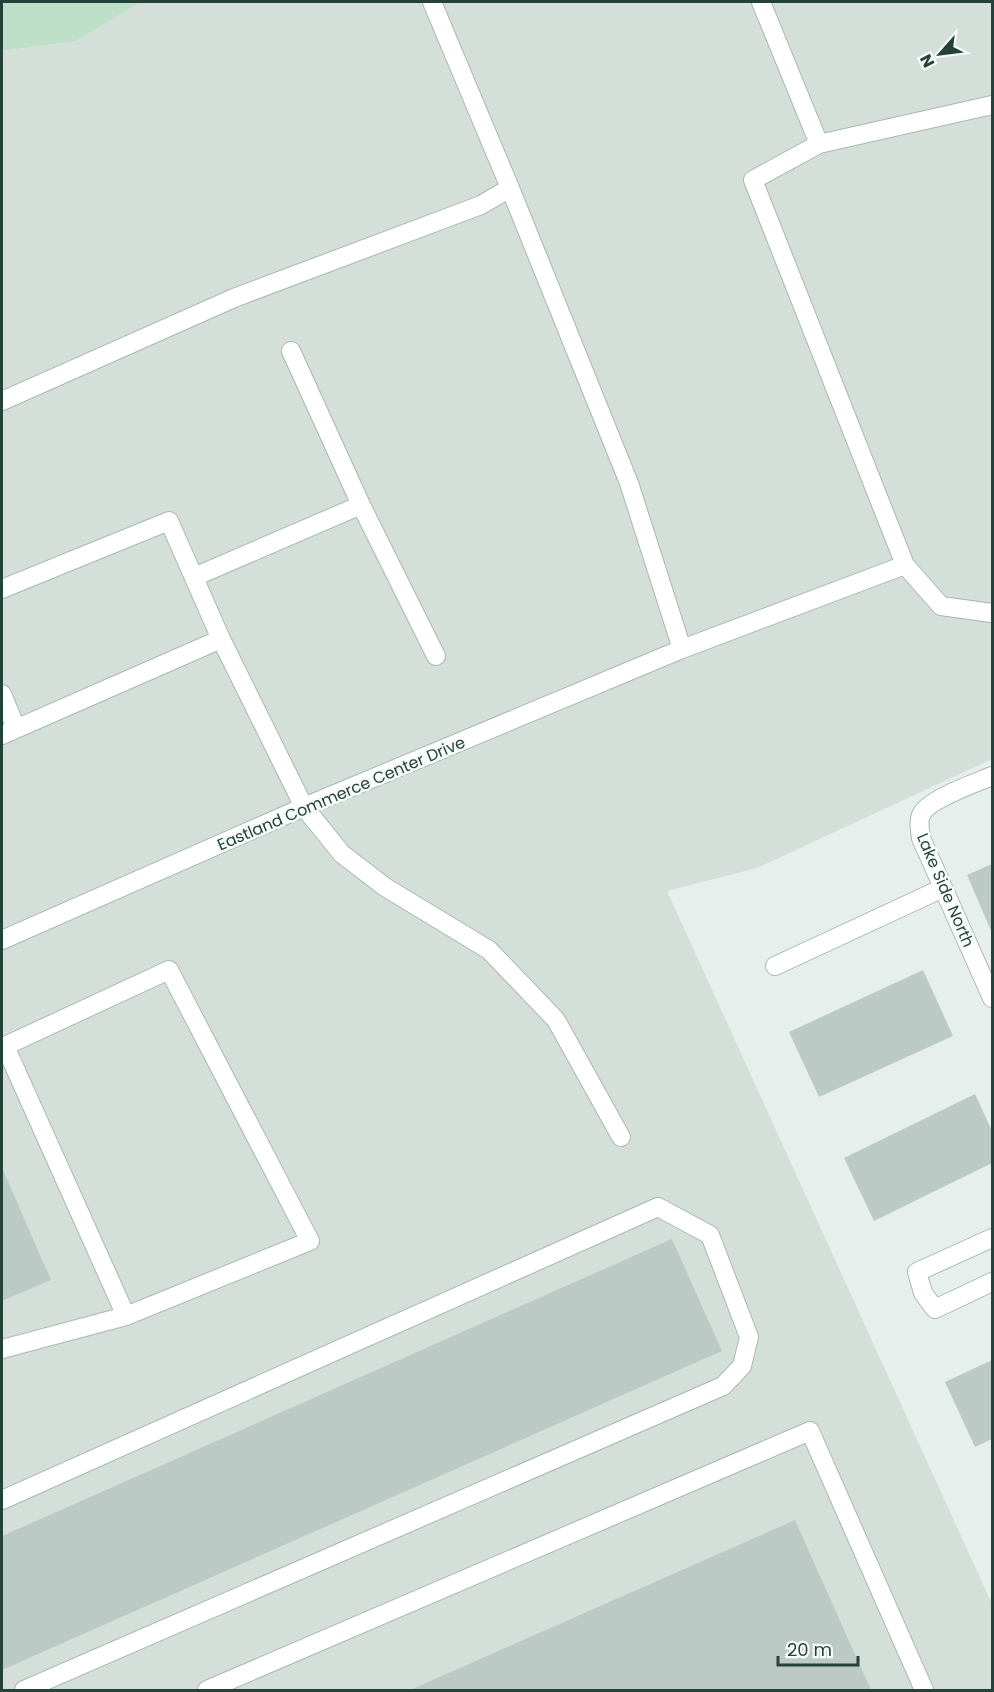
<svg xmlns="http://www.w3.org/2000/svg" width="994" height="1692" viewBox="0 0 994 1692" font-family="Poppins,sans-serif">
<rect width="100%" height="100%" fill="#e6efeb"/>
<path fill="#d4dfda" d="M141,2H992V759L757,868L667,891L992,1604V1690H2V51L76,41Z"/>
<path fill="#bfe0c8" d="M2,2H141L76,41L2,51Z"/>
<path fill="#bbcac4" d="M992,864V933L967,875Z
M923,970L953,1036L819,1097L789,1032Z
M975,1094L992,1131V1163L874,1221L844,1158Z
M2,1168L51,1280L2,1301Z
M672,1239L722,1351L2,1670V1536Z
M992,1360V1439L975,1447L945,1382Z
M795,1520L871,1690H410Z"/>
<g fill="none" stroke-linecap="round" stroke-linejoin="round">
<defs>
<path id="minor" d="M432,2L510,188
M819,144L992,105
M291,351L361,505
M2,401L234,298L481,205L510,188L629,483L682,649
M905,565L941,606L992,613
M194,577L361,505L436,656
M2,589L169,521L221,639
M2,694L16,728
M2,735L221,639L304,807L342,854L385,887L489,950L556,1020L621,1137
M992,776C976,783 928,799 921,815C918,822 920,831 921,838L992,998
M2,940L304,807L682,649L905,565L753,180L819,144L761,2
M775,966L943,888
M5,1046L169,970L310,1241L126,1316
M2,1047L5,1046L126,1316L2,1349
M992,1238L917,1272L923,1293L935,1309L992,1282
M2,1500L658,1207L710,1235L749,1337L742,1366L723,1386L24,1690
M207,1690L810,1431L924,1690"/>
</defs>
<use href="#minor" stroke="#a8b8b2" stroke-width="20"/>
<use href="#minor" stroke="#fff" stroke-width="18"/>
</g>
<g text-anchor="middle" stroke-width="5" stroke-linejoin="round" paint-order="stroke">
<g font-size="16" fill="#24423a" stroke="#f7fbf9">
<text transform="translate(341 793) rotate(-23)" y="6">Eastland Commerce Center Drive</text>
<text transform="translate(946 890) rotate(67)" y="6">Lake Side North</text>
</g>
</g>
<rect width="994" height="1692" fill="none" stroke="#24423a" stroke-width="6"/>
<g transform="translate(940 54) rotate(242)" stroke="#f7fbf9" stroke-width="4.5" paint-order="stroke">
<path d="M0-4.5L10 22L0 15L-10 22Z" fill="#24423a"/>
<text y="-9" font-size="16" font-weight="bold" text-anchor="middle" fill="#24423a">N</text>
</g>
<path d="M778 1656v9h80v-9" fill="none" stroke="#24423a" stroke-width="3"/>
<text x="787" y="1656" font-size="18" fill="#24423a" stroke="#f7fbf9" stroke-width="4.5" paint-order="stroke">20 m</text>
</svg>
